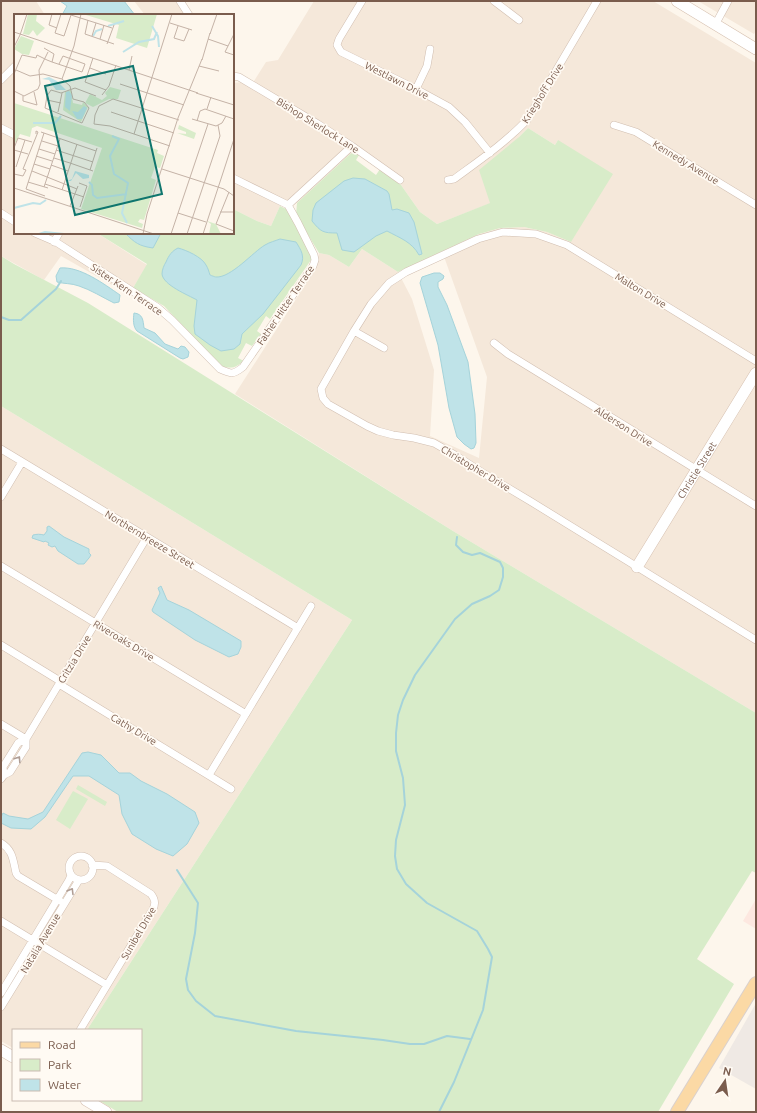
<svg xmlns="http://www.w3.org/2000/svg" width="757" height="1113" viewBox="0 0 757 1113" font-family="Ubuntu,sans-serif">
<rect width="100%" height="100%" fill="#fdf6ec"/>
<path fill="#f5e8da" d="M1,1H36L45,15H15V233H97L147,265L133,288L128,294L61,256L44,280L1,256Z
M134,1H175L186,15H145Z
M314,1H653L756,63V713L453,531L235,394L314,271L319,253L329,255L349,267L362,249L398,272L412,299L434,370L430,436L479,458L487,377L442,251L479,234L500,228L524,227L547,232L571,242L558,140L555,145L528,128L519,137L491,203L437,224L420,212L401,185L359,155H349L297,203L280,206L271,226L257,221L233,209V83L254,81L266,62L278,60Z
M698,1H756V31L754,34Z
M1,406L352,620L87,1030H13V1048L1,1041Z"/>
<path fill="#fde8e0" d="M756,899V929L743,921Z"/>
<path fill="#efe9e4" d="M756,1003V1089L719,1068Z"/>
<path fill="#d8ecc9" d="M528,128L555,145L558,140L613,174L571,242L547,232L524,227L500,228L479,234L398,272L362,249L349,267L329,255L319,253L296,215L297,203L349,155L352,153L359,155L356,160L376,175L380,169L401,185L420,212L437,224L490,203L479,170L519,137Z
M280,206L286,209L311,252V260L270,319L266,316L257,331L261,334L252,346L246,343L238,358L244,361C235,368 232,369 221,366L164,306L133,288L147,264L97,233H233V209L257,221L271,226Z
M1,256L14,264L88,303L453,531L756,713V873L752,871L697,959L734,984L658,1112H118L98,1100H141V1030H87L352,620L1,406Z
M78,785L107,802L105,806L76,789Z
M73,791L88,799L70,829L56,820Z"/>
<path fill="#bfe3e8" stroke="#a5d3da" d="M60,1H124L135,15H62L67,6Z
M353,178L365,179L387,191L389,194L392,210L397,209L409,213L414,222L422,254L419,255C412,242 400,238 387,231L376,236L354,252L342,250L337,233C323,233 321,232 312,221L313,210L316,203L344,181Z
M125,233H161L153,248C139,246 135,243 125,233Z
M280,239L296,242C301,250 305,256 301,265L263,314L242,334L240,344L234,349L221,351L210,345L195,334L194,326L197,300C188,295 163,285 162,274C162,270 164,265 166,262C169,255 172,251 178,248C186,250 202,257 206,265C208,268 209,272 210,275C210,275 215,277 216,277C231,278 253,252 265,245C270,242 275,241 280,239Z
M60,268C80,266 104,284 120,295L119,302L114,303C102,297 91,290 79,286C71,283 64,284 57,282L56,276Z
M434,273H440L444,276L443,279L438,282V287L447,305L468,362L475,414L476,443L474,448L471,449L464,444L457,437L449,408L438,345L420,283L422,277Z
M134,313C143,314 143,320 144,328L155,333L165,344L178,349L181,346L185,347L189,352L188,357L183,359L180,358L137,331C133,327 133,319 134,313Z
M49,526L64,537L89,549V553L91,555L89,558L84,564H78L58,551L55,546L52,547L48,545L49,543L45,541L44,542L32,538L33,535C37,534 40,534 44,535L47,531V527Z
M161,586L167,600L189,610L241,641V647L238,654L229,657L195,640L153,612L152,610L160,593L158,588Z
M88,752L101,755L119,773H130L141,781L167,794L195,812L199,823L187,844L173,856L156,849L132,834L122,814L119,795L89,776H73L45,817L31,829L11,828L1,823V817L3,813L9,816L28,819L43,812L82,753Z"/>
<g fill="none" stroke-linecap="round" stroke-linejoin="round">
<path stroke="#a5d3da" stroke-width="2" d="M1,317L9,320H21L56,289L61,281
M177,870L198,903L195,933L186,979L188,990L196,1001L215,1016L296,1031L383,1040L410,1044H424L447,1036L470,1039
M439,1112L454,1082L483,1010L492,957L488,949L477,931L427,903L406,884L397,869L395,856L396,840L405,805L403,778L396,751V733L398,715L403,700L415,675L455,619L472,604L490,596L499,590L503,577V568L500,562L480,553L472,555L463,552L456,545L457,537"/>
<defs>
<path id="street" d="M180,1L189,15
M362,1L339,39L337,45L341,52L416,89L449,107L465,122L490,153
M494,1L519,20
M715,25L728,1
M233,76L239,77L318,124L352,146L400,180
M1,80L15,66
M416,89L427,66L430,49
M614,125L636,132L756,205
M1,128L15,135
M233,178L288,205
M448,180L454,179C480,160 505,143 527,120L597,1
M288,205L352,146
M1,213L15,222
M35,233L56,242L157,307L172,320L220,369C231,374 233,375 243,367L313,266L315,260L314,255L298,223L288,205
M54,242L59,233
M354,331L384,348
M494,343L508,354L756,506
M756,361L567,245L536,234L503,232L478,239L406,272L389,283L371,304L354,331L321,389L323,398L328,404L367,426L378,431L393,435L414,438L434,443L455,455L488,476L530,501L756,640
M1,449L298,628
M1,497L22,462
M1,566L246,714
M1,645L60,681
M59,684L231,789
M1,724L26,739
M4,775L10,772L26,747V739
M209,775L311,606
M1,779L4,775L3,767L18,743L26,739L147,537
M1,843C13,850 13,860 16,873L18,876L60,901
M69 868a12 12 0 1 1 24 0a12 12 0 1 1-24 0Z
M1,921L107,985
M1,993L69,880L71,875
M1,1007L79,880
M80,1030L153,909C156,903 155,899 151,894L107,866L92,865"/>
<g id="secondary">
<path d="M677,1L756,49"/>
<path id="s1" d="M637,567L756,373"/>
<path d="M1,1050L13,1057"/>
<path d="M86,1100L106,1112"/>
</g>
<path id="primary" d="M677,1112L756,983"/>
</defs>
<use href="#street" stroke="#d1beb0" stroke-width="8"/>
<use href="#secondary" stroke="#d6c0b0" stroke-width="12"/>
<use href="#primary" stroke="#dad1cd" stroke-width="14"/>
<use href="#street" stroke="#fff" stroke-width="7"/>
<use href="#secondary" stroke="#fff" stroke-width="11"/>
<use href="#primary" stroke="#fbd9a5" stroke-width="12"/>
</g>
<defs><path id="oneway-chevron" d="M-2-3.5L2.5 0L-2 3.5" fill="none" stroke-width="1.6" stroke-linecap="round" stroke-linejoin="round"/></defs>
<g stroke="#af9d94">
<use href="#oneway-chevron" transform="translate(18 759) rotate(-57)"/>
<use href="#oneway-chevron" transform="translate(71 891) rotate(-59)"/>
</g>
<g text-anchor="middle" stroke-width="3.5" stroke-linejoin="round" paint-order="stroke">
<g font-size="10" fill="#7a5c4d" stroke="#fffaf3">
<text transform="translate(397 80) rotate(27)" y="4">Westlawn Drive</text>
<text transform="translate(542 93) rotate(-58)" y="4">Krieghoff Drive</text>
<text transform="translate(318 125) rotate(32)" y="4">Bishop Sherlock Lane</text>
<text transform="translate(686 162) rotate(31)" y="4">Kennedy Avenue</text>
<text transform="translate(127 289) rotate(34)" y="4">Sister Kern Terrace</text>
<text transform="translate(641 290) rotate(31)" y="4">Malton Drive</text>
<text transform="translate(285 305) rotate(-56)" y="4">Father Hitter Terrace</text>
<text transform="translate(624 426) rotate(32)" y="4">Alderson Drive</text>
<text transform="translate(476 468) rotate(31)" y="4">Christopher Drive</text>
<text dy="4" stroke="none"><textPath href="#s1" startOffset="114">Christie Street</textPath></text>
<text transform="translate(150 539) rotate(31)" y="4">Northernbreeze Street</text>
<text transform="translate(124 640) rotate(31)" y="4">Riveroaks Drive</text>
<text transform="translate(74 659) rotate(-59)" y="4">Critzia Drive</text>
<text transform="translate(134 729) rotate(31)" y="4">Cathy Drive</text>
<text transform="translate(138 933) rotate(-60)" y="4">Sunibel Drive</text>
<text transform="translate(40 943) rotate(-59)" y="4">Natalia Avenue</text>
</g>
</g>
<g transform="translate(14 14)">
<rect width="220" height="220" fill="#fdf6ec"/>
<path d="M14,0H23L22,7L31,14L23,22L19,16L15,21L9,20ZM143,0L133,34L102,24L105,11L72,1ZM7,22L20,27L15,41L8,40L0,35ZM96,73L107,76L104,85H95L79,93L71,89L76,80L88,86L93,82L91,79ZM57,76L59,89L68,91L69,88L74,93L67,108L49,96L51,78ZM0,89L144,136L143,139L150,142L146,154L141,153L137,164L142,166L130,206L126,205L124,208L129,210L128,214L67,195L88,134L23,112L18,114L16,123L6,120L0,131ZM165,111L182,119L180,125L163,119L172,120V118L164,115ZM193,207L202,210L207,220H195L197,210Z" fill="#d8ecc9"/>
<path d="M35,63L43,67L52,76H42L35,66L28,65ZM55,77L58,81L56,97L51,93L52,78ZM70,92L73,94L68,105H63L58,97L64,98ZM61,157L75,161V164L69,165L62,159L57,167H53L58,165Z" fill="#bfe3e8"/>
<path fill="none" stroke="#bfe3e8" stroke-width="2" d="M94,12L110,7M138,12L144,22L145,33M79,22L82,17L88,15M109,38L125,28L140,25L143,18M19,109H41L47,102M98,122L105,125L96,142L100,160L114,169L108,199L113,209M75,168L78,171L79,181L83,184L113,180M0,194L19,189L26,190L32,186M25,220L31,218L50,220"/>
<path fill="none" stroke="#c5b3a7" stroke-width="1" d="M38,0L35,11L43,14M47,0L41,19L50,22L57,1M57,1L98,14M74,6L71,20L100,30M156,9L178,16M164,12L160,24L170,27M0,18L184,79M196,20L203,0M220,20L211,38L220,41M6,21L13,0M78,22L82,9M86,25L90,11M194,25L214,32M170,27L175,15M93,30L100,11M0,33L6,21M30,34L40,40L38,48M8,41L22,44M22,44L23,41L33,46L38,48L68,58L71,50L49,42L45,50M79,44L71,68L92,76M188,46L196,19M185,52L205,57M76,54L92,60M2,56L16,62L29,60L48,65L56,72L59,85L70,88M115,56L118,42M0,60L8,41M48,65L60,32L67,0M106,70L170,91M0,77L10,82L24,75L26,70L25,56L34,38M182,79L220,91M88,81L95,72L102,51M9,82V87L23,91L20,78M33,86L47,89M70,88L75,94L68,109L31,94L33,82L37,76L47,79L61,74L82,82M193,95L197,83M44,98L48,79M97,98L160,119M178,105L202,112L208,109L212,102M183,107L186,97L191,95L220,105M27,118L82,137M30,119L12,175L31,182M120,120L158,0M28,127L44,132M156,132L96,112L80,110L81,101L85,92L99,85L165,106M0,134L4,124L18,128M25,135L41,140M0,136L14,140M42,136L79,148M22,142L38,147M40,144L56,149M56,149L79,157M20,150L36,155M37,151L54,157M2,153L11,126M9,155L24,118L22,117V120M148,155L210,175L220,182M76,156L83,134M18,157L63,175M0,160L9,162L12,156L9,155M14,168L34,174M65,169L73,172L66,193M31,170L70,183M30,173L46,125M0,174L140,220M48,176L63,130M215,178L202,210L220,217M56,192L64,172M206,198H220M164,199L192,208M129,220L133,200L164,104L188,45M157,220L194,110M173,220L206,122L204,111M189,220L220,125"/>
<path fill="#0f766e" fill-opacity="0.15" stroke="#0f766e" stroke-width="2" d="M119,52L148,180L61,201L31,72Z"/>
<rect width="220" height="220" fill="none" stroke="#7a5c4d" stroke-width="2"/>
</g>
<rect width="757" height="1113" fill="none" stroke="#7a5c4d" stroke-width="4"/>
<rect x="12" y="1029" width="130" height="72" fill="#fffaf3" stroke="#cabbb1"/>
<rect x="20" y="1042" width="20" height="6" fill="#fbd9a5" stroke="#cabbb1"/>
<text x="48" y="1049" font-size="12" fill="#7a5c4d">Road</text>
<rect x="20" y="1059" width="20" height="12" fill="#d8ecc9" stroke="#cabbb1"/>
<text x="48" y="1069" font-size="12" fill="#7a5c4d">Park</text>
<rect x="20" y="1079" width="20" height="12" fill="#bfe3e8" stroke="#cabbb1"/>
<text x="48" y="1089" font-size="12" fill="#7a5c4d">Water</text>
<g transform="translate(725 1081) rotate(13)" stroke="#fffaf3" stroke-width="3" paint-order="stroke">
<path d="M0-3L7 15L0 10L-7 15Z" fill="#7a5c4d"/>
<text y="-6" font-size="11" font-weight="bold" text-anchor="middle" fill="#7a5c4d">N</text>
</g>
</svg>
